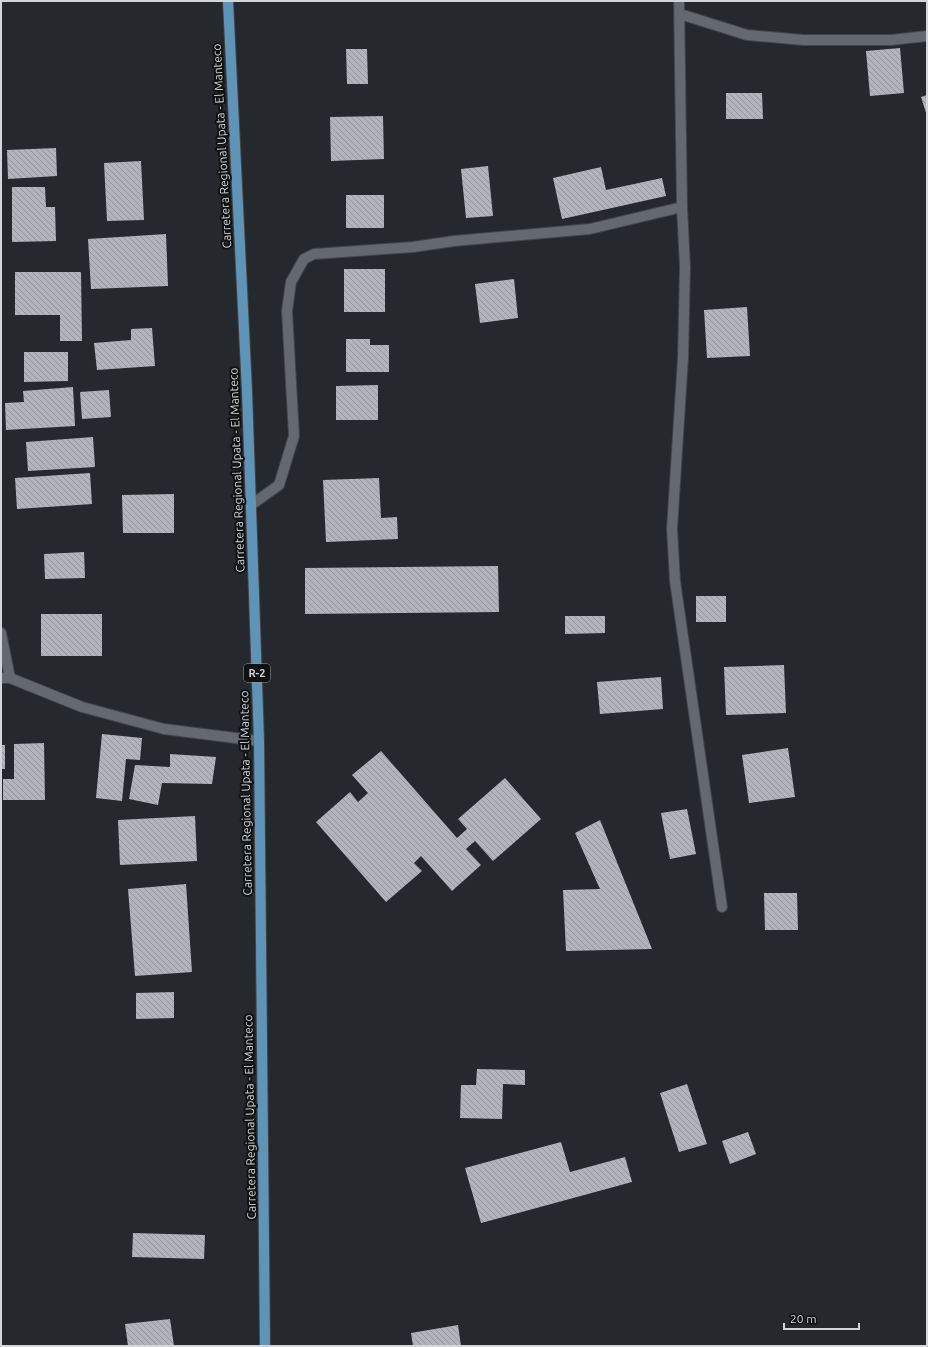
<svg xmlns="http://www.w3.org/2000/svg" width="928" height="1347" viewBox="0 0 928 1347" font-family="Ubuntu,sans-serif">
<defs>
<pattern id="building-back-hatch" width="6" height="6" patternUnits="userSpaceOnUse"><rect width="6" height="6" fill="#b2b3bb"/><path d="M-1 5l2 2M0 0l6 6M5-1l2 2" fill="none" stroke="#95969c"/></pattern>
</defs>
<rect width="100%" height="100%" fill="#25282d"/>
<path fill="url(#building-back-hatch)" d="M900,48L904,93L870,96L866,51Z
M346,49H367L368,84H347Z
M726,93H762L763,119H726Z
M927,95V116L921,97Z
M383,116L384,159L331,161L330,117Z
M56,148L57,176L8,179L7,150Z
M141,161L144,220L107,221L104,163Z
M488,166L493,216L466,218L461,169Z
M601,167L606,190L662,178L666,196L562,219L553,178Z
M12,187H45L46,207H55L56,241L12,242Z
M346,195H384V228H346Z
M166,234L168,286L91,289L88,239Z
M344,269H385V312H344Z
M15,272H81L82,341H60V315H15Z
M514,279L518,318L480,323L475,284Z
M747,307L750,356L707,358L704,310Z
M152,328L155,366L97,370L94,343L131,340V329Z
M346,339H370V345H389V372H346Z
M24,352H68V381L24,382Z
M378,385V420H336V386Z
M73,387L75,426L6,430L5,403L24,402L23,391Z
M109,390L111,417L82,419L80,392Z
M93,437L95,467L28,471L26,442Z
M90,473L92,504L17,509L15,478Z
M379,478L381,518L397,517L398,539L326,542L323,480Z
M174,494V533H123L122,495Z
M84,552L85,578L45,579L44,554Z
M498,566L499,612L305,614V568Z
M696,596H726V622H696Z
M41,614H102V656H41Z
M565,616H605V633L565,634Z
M784,665L786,713L726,715L724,667Z
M661,677L663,709L600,714L597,682Z
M102,734L142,738L140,760L126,759L122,801L96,798Z
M44,743L45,800H3V779H14V744Z
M1,745H5V769H1Z
M788,748L795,797L749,803L742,755Z
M381,751L457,838L467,829L458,819L505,778L541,819L493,861L475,841L466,849L481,865L452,891L421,856L414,863L422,871L386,902L316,822L350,792L358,802L368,793L352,775Z
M170,754L216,757L212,784L162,783L158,805L129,799L135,765L170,767Z
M687,809L696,854L670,859L661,813Z
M195,816L197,861L120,865L118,820Z
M600,820L652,949L566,951L563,890L600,889L575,833Z
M186,884L192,972L135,976L128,889Z
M764,893H797L798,930H765Z
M174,992V1018L136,1019V993Z
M477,1069L525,1070V1085L503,1084L502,1119L460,1118L461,1085H476Z
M687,1084L707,1144L679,1152L660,1093Z
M748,1132L756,1154L730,1164L722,1141Z
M561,1142L570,1172L625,1157L632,1182L481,1223L465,1168Z
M133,1233L205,1235L204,1259L132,1257Z
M170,1319L174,1346H128L125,1324Z
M458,1325L461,1346H413L411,1333Z"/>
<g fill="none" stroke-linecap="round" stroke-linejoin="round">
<defs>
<path id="minor" d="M679,1L682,207L685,267L683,358L672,529L675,581L722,907
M680,14L747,35L803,40H891L927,36
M251,505L279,485L294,436L287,311L291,282L304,259L314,254L413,247L454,241L590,229L682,207
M1,633L10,678
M1,678H10L82,707L164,729L259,741"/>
<path id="primary" d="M228,1L247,391L259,741L265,1346"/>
</defs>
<use href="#minor" stroke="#414449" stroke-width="12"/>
<use href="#primary" stroke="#414449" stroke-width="12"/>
<use href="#minor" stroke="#64686f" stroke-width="10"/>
<use href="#primary" stroke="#6094b7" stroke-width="10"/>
</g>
<g text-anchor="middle" stroke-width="4" stroke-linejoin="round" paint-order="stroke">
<rect fill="#0f1113" stroke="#989b9e" stroke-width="1" x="244" y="664" width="26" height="18" rx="3"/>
<g font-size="11" font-weight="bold" fill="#d3d6d9">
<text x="257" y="677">R-2</text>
</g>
<g font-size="12" fill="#d3d6d9" stroke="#0f1113">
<text transform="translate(222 146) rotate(-93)" y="4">Carretera Regional Upata - El Manteco</text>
<text transform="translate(237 470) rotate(-92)" y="4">Carretera Regional Upata - El Manteco</text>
<text transform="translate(246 793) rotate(-91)" y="4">Carretera Regional Upata - El Manteco</text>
<text transform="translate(250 1117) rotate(-91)" y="4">Carretera Regional Upata - El Manteco</text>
</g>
</g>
<rect width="928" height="1347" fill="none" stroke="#d3d6d9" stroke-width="4"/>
<path d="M784 1323v6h75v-6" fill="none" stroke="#d3d6d9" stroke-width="2"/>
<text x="790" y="1323" font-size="12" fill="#d3d6d9" stroke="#0f1113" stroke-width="3" paint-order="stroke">20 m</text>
</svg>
